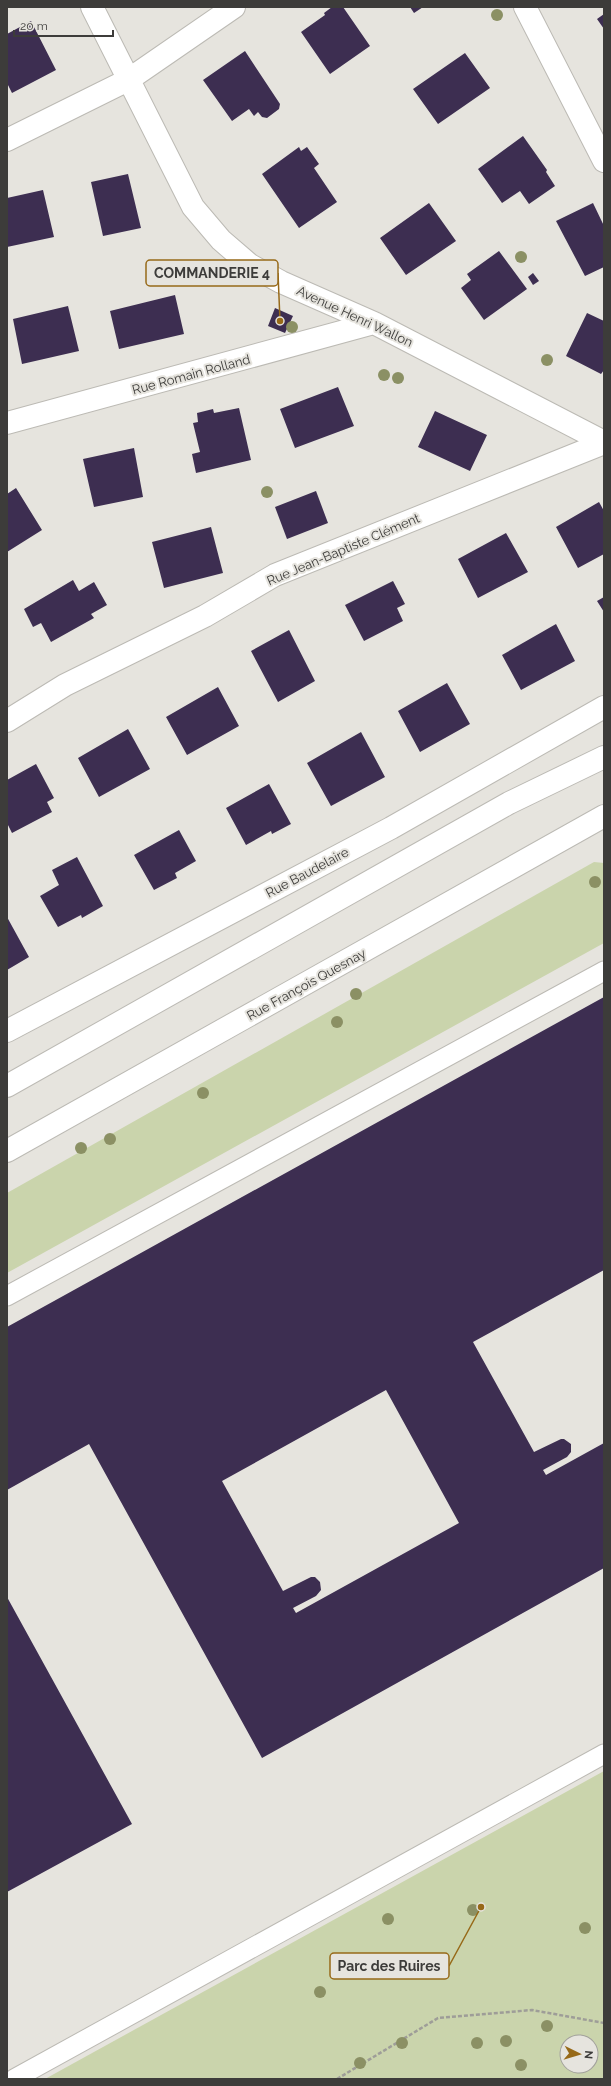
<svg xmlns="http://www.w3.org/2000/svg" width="611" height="2086" viewBox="0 0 611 2086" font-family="Raleway,sans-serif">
<rect width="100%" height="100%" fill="#e6e4de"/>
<path fill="#cad4ac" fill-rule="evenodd" d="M594,862L604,863V943L7,1273V1193Z
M604,1771V2079H45L54,2074ZM567,2042H591V2066H567Z"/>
<path fill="#3d2e51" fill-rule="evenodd" d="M332,7H343L370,46L330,74L301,32L325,15L324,13Z
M410,7H423L414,13Z
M604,14V29L597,19Z
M31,21L56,70L12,93L7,83V34Z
M245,51L280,104L279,109L267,118L262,117L258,112L254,116L249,109L232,121L203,80Z
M465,53L490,88L438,124L413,89Z
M523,136L547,170L546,172L555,186L529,204L520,191L502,203L478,169Z
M299,147L301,151L307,147L319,164L314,168L337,202L299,228L262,174Z
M128,174L141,228L103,236L91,182Z
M43,190L54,237L7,247V198Z
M429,203L456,241L406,275L380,238Z
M593,203L604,226V267L585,276L556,221Z
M499,251L527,289L484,320L461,288L471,280L467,274Z
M533,273L539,281L533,285L528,277Z
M175,295L184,334L119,349L110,311Z
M68,306L79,351L22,364L13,319Z
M275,308L293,316L285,333L268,326Z
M587,313L604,321V370L601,374L566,356Z
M338,387L354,426L295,448L280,409Z
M239,408L251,460L196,473L192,454L200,452L193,423L198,422L197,413L213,409L214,413Z
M435,411L487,435L470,471L418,447Z
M134,448L143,497L94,507L83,459Z
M16,488L42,530L7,552V494Z
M316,491L328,523L287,539L275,507Z
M599,502L604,511V554L578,568L556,527Z
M211,527L223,573L164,588L152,542Z
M506,533L528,572L478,598L458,559Z
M73,580L79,591L94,582L107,605L91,614L94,618L51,642L41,623L33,627L24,609Z
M393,581L405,604L397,608L403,621L364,641L345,605Z
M604,597V612L597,601Z
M556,624L575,661L521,690L502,655Z
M289,630L315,681L278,702L251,651Z
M447,683L470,724L420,752L398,711Z
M218,687L239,726L187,755L166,717Z
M128,729L150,769L99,797L78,758Z
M361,732L385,777L331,806L307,763Z
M36,764L54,798L47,802L52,812L12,833L7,823V780Z
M269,784L291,824L272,834L271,831L246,845L226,808Z
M179,830L196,861L175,873L177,878L154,890L134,855Z
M77,857L103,906L82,918L81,915L58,927L40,896L59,885L52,870Z
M7,917L29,957L7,970Z
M604,997V1270L473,1342L534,1452L561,1439H564L571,1444V1452L567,1457L543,1470L546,1475L604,1443V1568L262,1758L89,1444L7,1490V1327ZM386,1390L459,1523L296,1613L293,1608L316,1596L321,1590L320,1582L315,1577H311L283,1591L222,1481Z
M7,1597L132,1824L7,1892Z"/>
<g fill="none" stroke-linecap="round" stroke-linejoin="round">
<defs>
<path id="service" d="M7,1296L604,971
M14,2079L604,1754"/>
<path id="minor" d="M92,7L193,207L221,240L250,265L281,282L374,323L604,442
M525,7L604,161
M7,140L128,80L234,7
M7,423L374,323
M7,721L65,685L205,616L275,575L604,443
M7,1031L391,828L604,707"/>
<path id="tertiary" d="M7,1086L509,803L604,757
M7,1151L604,816"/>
</defs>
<use href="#service" stroke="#bcbab4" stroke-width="21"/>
<use href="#minor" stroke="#bcbab4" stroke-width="24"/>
<use href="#tertiary" stroke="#bcbab4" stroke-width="24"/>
<path stroke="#9e9d98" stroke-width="2.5" stroke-dasharray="4 2" stroke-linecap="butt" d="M337,2079L438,2018L532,2010L604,2023"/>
<use href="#service" stroke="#fff" stroke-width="19"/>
<use href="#minor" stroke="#fff" stroke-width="22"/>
<use href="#tertiary" stroke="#fff" stroke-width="22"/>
</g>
<g fill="#8b9064">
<circle cx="497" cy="15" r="6"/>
<circle cx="521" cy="257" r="6"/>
<circle cx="292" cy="327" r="6"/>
<circle cx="547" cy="360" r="6"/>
<circle cx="384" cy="375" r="6"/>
<circle cx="398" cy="378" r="6"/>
<circle cx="267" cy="492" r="6"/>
<circle cx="595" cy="882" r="6"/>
<circle cx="356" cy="994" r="6"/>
<circle cx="337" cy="1022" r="6"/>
<circle cx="203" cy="1093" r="6"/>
<circle cx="110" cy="1139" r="6"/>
<circle cx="81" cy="1148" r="6"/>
<circle cx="473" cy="1910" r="6"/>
<circle cx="388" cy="1919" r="6"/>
<circle cx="585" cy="1928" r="6"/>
<circle cx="320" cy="1992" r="6"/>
<circle cx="547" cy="2026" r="6"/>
<circle cx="506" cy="2041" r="6"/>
<circle cx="402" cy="2043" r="6"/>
<circle cx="477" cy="2043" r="6"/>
<circle cx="360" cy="2063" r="6"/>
<circle cx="521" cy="2065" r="6"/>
</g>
<g text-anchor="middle" stroke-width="4" stroke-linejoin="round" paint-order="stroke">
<g font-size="13" fill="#3d3c3a" stroke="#e6e4de">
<text transform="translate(355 316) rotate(25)" y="5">Avenue Henri Wallon</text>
<text transform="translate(191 374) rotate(-15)" y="5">Rue Romain Rolland</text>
<text transform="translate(343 549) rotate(-23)" y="5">Rue Jean-Baptiste Clément</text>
<text transform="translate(307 872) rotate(-28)" y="5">Rue Baudelaire</text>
<text transform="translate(306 984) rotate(-29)" y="5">Rue François Quesnay</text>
</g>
</g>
<path fill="none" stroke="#976918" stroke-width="1.5" d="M280 321L278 273M481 1907L449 1966"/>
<g fill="#976918" stroke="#e6e4de" stroke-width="1.5">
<circle cx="280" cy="321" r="4"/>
<circle cx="481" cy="1907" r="4"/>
</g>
<g fill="#e6e4de" stroke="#976918" stroke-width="1.5">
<rect x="146" y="260" width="132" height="26" rx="4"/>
<rect x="330" y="1953" width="119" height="26" rx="4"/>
</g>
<g font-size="14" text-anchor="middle" font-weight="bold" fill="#3d3c3a">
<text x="212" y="278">COMMANDERIE 4</text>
<text x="389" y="1971">Parc des Ruires</text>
</g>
<rect width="611" height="2086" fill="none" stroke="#3d3c3a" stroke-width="16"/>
<g transform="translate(579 2054) rotate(95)"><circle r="19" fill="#e6e4de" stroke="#a2a19c"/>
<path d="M0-3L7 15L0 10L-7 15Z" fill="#976918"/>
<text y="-6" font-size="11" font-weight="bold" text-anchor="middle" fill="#3d3c3a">N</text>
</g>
<path d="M14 30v6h99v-6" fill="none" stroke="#3d3c3a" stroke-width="2"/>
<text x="20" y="30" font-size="12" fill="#3d3c3a" stroke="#e6e4de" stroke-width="3" paint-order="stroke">20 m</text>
</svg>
